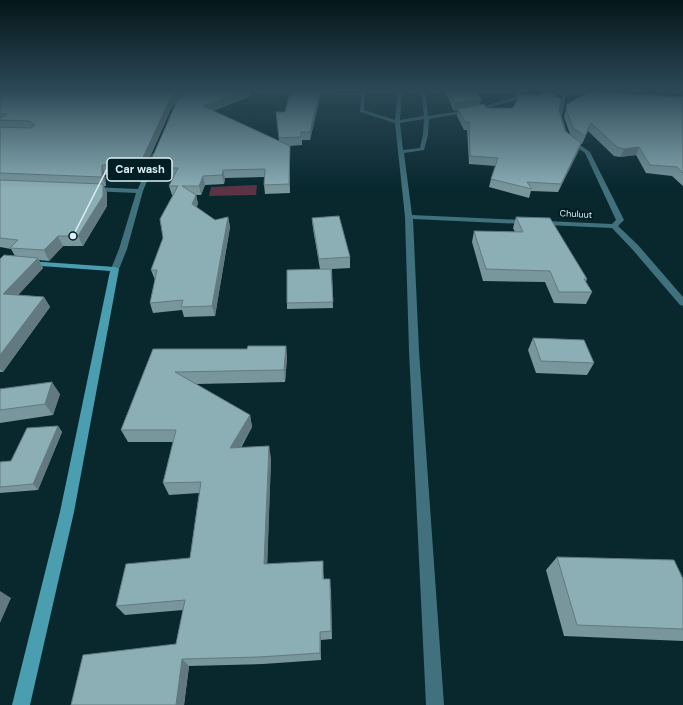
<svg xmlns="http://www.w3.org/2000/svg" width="683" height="705" viewBox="0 0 683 705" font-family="'DM Sans',sans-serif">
<rect width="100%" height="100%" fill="#08282e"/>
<path fill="#5b3342" d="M257,185L256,195L209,196L211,187Z"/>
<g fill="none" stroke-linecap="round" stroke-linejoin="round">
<path fill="#40717c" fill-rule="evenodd" d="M361,90H365L364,110L395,120L398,90H402L400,120L424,116L421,90H425L428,116L475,109L515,97L518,90H522L519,99L476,111L429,119L428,135L424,150L404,153L412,215L612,224L616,220L585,153L564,138L558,117L562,95L534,90L564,93L590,90L588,93L566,95L562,117L569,137L590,152L624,220L618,226L638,245L683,297V306L680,305L632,249L612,228L413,219L419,351L444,705H426L409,351L405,217L395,123L360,112L361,95L260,94L258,93L260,92L361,93ZM424,119L423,135L420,148L403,150L400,123Z
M155,152L158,154L143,191L127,249L119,269L118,271H112L111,269L119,249L136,193L92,191L89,189L92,187L138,189L152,154Z"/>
<path fill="#4a9eaf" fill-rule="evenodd" d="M0,259L115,267L119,269L74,512L30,705H12L60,512L110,271L0,263Z"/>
</g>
<path fill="#78969c" d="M0,90H180L181,95L171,109L143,173L105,175L106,186H104L107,193V206L83,246H63L49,261L39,260L43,268L18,295L44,297L50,307L3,372H0V259L15,256L11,249L0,247Z
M320,90V97L310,140H302V145L289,146L290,154V193L265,194L264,185L265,177L225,178L224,184L205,185L201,195H196L198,204L196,207L215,220L228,217L230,227L215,316L184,317L182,310L153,313L150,303L155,280L151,270L163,238L173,195H172L169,186L174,177H166L165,173H152L149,165L176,103L251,96L213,111L279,141L276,112H285Z
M446,90H475L481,99L480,105L486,108L559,110L565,131L570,134L564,117L567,104L664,96L683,97V186L672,176L646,173L636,155L620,157L614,156L588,131L582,144H581L579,150L558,192L531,191L529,198L489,187L491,179L496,166L469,164L467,130H464L457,116L458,110L454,111L446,94Z
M516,217L587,279L586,282L592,292L586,304L554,303L545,282L483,281L472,242L474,231L515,232L513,228Z
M312,218L350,257V268L332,269L333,308L287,309V303L320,269L313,229Z
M533,338L594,363L587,375L536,373L528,350Z
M286,346L287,358L285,382L196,384L250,415L252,427L241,448L271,458L267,564L323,571L324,579L331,588L332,639L321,640V660L263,664L189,666L184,705L176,644L183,610L125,615L116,606L190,558L199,493L169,495L163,483L173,442H128L121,430L153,349H247Z
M0,389L60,394L53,415L0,423Z
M58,426L62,432L38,490L0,493V462L11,461Z
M557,557L683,579V641L564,636L546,570Z"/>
<path fill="#627a7f" d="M177,90H180L181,95L171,109L143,173L140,164L169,101Z
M246,90H250L251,96L205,114L203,106Z
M320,90V97L310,140V132Z
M481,99L479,106L458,109V110L454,111L455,103Z
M591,123L588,131L582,144L585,136Z
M581,143L579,150L558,192L561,184Z
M290,146V193L289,184Z
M639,147L636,155L620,157L624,149Z
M102,165L105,175L106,186L102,177Z
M223,170L225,178L224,184L222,175Z
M203,176L205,185L201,195L199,186Z
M103,184L107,193V206L83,246L78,236Z
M196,195L198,204L194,214L192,204Z
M228,217L230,227L215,316L212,306Z
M58,236L63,246L49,261L44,250Z
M38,258L43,268L10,304L3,294Z
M44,297L50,307L3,372L0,369V355Z
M286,346L287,358L285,382L284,370Z
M52,382L60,394L53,415L45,404Z
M250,415L252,427L233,460L230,448Z
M58,426L62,432L38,490L33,484Z
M269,446L271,458L267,574L264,564Z
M0,591L11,598L0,623Z
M320,632L321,640V660L320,653Z
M182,659L189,666L184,705H176Z"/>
<path fill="#8caeb5" stroke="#627a7f" d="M0,90H177L169,101L140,164L102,165V177L0,173V135L1,134H0V127L30,128L35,125L30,121L0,120V118L7,114H0Z
M185,90H246L203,106L290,146L289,184L264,185L265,169L223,170L222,175L203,176L199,186H182L196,195L192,204L215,220L228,217L212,306L181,307L183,300L150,303L157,270H151L163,238L160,219L178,186H169L178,168H164L166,164L149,165L176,103Z
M297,90H320L310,132H301V137L279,138L276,112H285L289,96Z
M448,90H475L481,99L455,103Z
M548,90L561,99L559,110L565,131L581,143L561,184L527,182L532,189L491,179L498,158L470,156L469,122H465L458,109L484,104L486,108H513L520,94L539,96Z
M592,91L664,96L683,97V173L677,167L650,165L639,147L624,149L617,147L591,123L585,136L573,128L566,109L567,104Z
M0,180L103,184V196L78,236H58L44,250L10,248L18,240L0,238Z
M339,216L350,257L319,259L312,218Z
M516,217L550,218L587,279H584L592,292H559L550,271L486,269L474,231L523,232Z
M4,255L38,258L3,294L44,297L0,355V259Z
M331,269L333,302L287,303V270Z
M533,338L584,340L594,363L541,361Z
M248,346H286L284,370L175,372L250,415L230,448L269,446L264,564L323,561V579H330L331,631L320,632V653L259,657L182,659L176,705H71L83,655L176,644L185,600L116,606L126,564L190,558L201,482L163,483L176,430H121L153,349H247Z
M52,382L45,404L0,410V389Z
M58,426L33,484L0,487V462L11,461L27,428Z
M557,557L674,560L683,579V629L577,625Z"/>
<linearGradient id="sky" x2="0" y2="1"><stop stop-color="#041619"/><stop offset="0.48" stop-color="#2c4857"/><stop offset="1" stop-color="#2c4857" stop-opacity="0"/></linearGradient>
<rect width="683" height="189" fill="url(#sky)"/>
<g text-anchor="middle" stroke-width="4" stroke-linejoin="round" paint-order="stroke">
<g font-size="9" fill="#dff0f4" stroke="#001e24">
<text transform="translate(576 214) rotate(3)" y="3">Chuluut</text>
</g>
</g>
<path fill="none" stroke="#dff0f4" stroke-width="1.5" d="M73 236L107 169"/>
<circle fill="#dff0f4" stroke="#001e24" stroke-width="1.5" cx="73" cy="236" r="4"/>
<rect fill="#001e24" stroke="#dff0f4" stroke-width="1.5" x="107" y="158" width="65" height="23" rx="4"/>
<g font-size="11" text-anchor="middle" font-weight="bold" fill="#dff0f4">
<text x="140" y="173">Car wash</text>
</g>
</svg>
